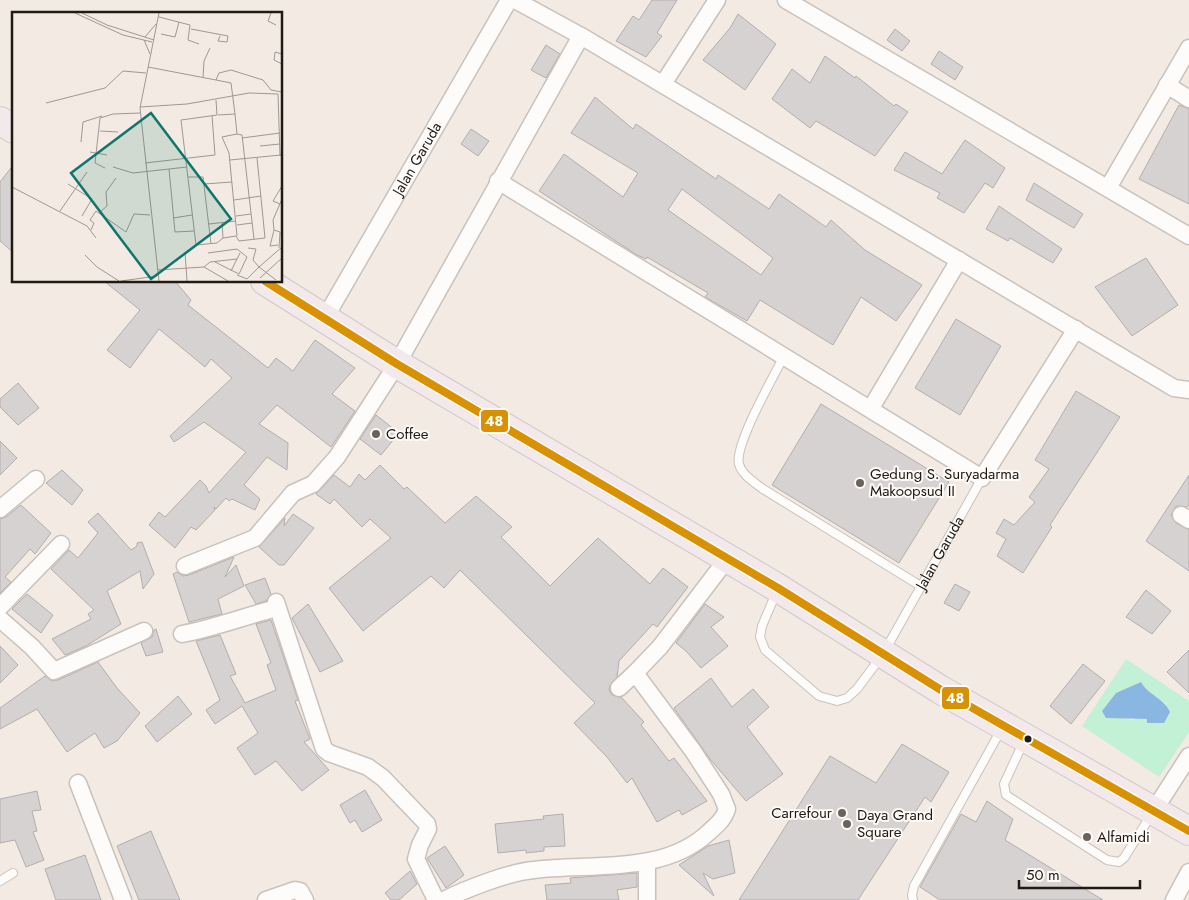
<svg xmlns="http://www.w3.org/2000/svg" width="1189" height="900" viewBox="0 0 1189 900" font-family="Jost,sans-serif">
<rect width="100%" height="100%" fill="#f3ebe3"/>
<path fill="#c3f1d6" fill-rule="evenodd" d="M1126,659L1189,701V732L1159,777L1082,726ZM1141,682L1144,689L1167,704L1147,719L1139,718L1132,720L1102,711L1116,693Z"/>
<path fill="#8ab6e2" d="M1141,682C1148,695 1164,698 1170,712L1164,723H1147V719L1106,718L1102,711L1116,693Z"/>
<path fill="#d6d2d1" stroke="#b3aeae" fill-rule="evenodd" d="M652,0H677L657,33L662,36L646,57L616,41L633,16L639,20Z
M738,14L776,44L745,90L703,60L730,28Z
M895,29L910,41L902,51L887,40Z
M546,45L560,54L546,78L531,70Z
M939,51L963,67L955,80L931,64Z
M825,56L855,78L856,76L894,106L896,104L908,112L875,156L816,121L810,128L772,99L792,69L810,83Z
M595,97L633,129L636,124L716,179L718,175L769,209L779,194L826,227L831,220L865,250L922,285L896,321L861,297L833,345L760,300L747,321L705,297L708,293L647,257L646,259L637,255L539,191L564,154L623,197L638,173L571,133ZM682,189L773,258L761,275L668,210Z
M1179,105L1189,109V204L1139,179Z
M471,129L489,141L478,156L461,144Z
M965,140L1005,168L993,188L985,183L964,213L937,198L940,193L894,170L905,152L942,174Z
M14,164V253L0,241V182Z
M1034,183L1083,214L1074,228L1026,200Z
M999,206L1062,249L1053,263L1010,238L1008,241L986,229Z
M1146,258L1178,305L1132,336L1095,287Z
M104,281H175L191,300L188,305L268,368L276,358L293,371L315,340L355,368L332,394L355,411L331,447L277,405L259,424L288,443L287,470L267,457L244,485L260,499L255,510L232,499L229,501L226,498L216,509L214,507L215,510L196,530L191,527L175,548L149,525L159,512L165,517L200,480L206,486L209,493L246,452L204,422L174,442L170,436L232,378L211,359L205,367L159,329L130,368L107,350L140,310Z
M956,319L1001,346L960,415L915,388Z
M18,383L39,408L18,425L0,407V399Z
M1076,391L1120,417L1050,525L1052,527L1023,573L997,556L1006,539L996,533L1004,519L1014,525L1035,502L1029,497L1049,469L1035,460Z
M821,404L949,482L899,563L772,485Z
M376,415L399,433L381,455L360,439Z
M0,441L17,458L0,475Z
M380,465L404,489L407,487L445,523L476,496L512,527L501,537L550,586L598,538L650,584L663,568L688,587L657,627L653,624L619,661L617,677L610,685L609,690L612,695L622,698L644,722L641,725L669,761L674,758L707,801L682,815L679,810L657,822L632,778L627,783L607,757L574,723L595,703L460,570L444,588L431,576L363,631L329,588L391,538L370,519L362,527L334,499L330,504L316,494L334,475L350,487L359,474L365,480Z
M62,470L83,490L72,505L46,483Z
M1189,475V505L1187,507L1176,506L1171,515L1176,523L1189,530V571L1146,541Z
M21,505L51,533L35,554L30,549L5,577L11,582L0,593V519L6,517Z
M98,513L131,550L137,546V543L142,542L154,574L143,589L140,571L107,591L121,624L86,646L65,655L52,639L91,619L88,614L94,610L51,569L69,550L78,558L98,533L88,522Z
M293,514L314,528L284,565H279L259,547L285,518L284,526Z
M234,557L225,577L236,565L244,586L218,599L222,614L189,622L173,574L177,572L183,576L189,575Z
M265,578L271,594L266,601L256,604L245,585Z
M955,584L970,592L959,611L944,603Z
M1146,590L1171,611L1152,634L1126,617Z
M27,594L53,615L41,633L12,609Z
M308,604L343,661L320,672L292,618Z
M705,604L724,617L711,627L728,646L701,668L686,651L676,643Z
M271,620L298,700L295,701L310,739L304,742L329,770L302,791L276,761L255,775L237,748L258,733L242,706L215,724L206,710L220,700L196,641L220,635L236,674L230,676L245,703L276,690L267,665L271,663L256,624Z
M156,629L163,652L146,656L141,643L152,637L154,630Z
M0,646L18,665L0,683Z
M1189,650V693L1167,672Z
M98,662L117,688L140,713L117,741L104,748L95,733L67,752L37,709L0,729V708L45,676L52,681L58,680Z
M1083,664L1105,681L1071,724L1050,706Z
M711,678L732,707L753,689L769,707L747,727L783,774L746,801L710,759L674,708Z
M178,696L192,714L157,742L145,726Z
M902,744L949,772L931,802L925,797L858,900H739L830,756L876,783Z
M365,790L382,820L362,832L355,820L350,823L340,805Z
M37,791L41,810L32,811L37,831L33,832L44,860L26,867L15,840L0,843V799Z
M987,801L1013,819L1005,840L1103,900H940L920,887L961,814L976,822Z
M563,814L565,846L544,847V851L526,853V850L498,853L495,824L544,819L543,816Z
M151,831L180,900H139L117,846Z
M729,840L735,873L713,879L703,873L714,896L679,865L708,846Z
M445,846L464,875L446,888L427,858Z
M85,855L101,900H56L45,869Z
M410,871L417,884L399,900H391L385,893Z
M637,873V887L617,890L619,900H547L545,885L571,883L570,878Z"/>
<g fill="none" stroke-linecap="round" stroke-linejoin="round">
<defs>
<g id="lane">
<path d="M784,356C774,376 734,445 739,464C742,475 754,482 763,489L919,585"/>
<path id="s1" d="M776,593L762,626L760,637L765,650L819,696L837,701L847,698L857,689L883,654L982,478"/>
<path d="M1023,743L1004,784L1006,795L1107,860L1119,862L1124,858L1151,815"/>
<path d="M0,881L13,873"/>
<path d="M913,900L912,895L914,886L1001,730"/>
</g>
<g id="street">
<path d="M515,0L581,36L1174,388L1189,390"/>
<path d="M786,0L1189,236"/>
<path d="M663,84L717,0"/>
<path d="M1167,85L1189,99"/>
<path d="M498,181L982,478L1076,329"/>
<path d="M1108,188L1189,48"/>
<path id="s2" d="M325,318L509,0"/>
<path d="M871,408L959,260"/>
<path d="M0,509L36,479"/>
<path d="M1181,515L1189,520"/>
<path d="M185,566L255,538L293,493L313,484L337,457L397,364L581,36"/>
<path d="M276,602L324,749L329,753L368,767L383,778L427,824L428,829L420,845L416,859L436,900"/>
<path d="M0,607L61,544"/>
<path d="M0,619L32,647L54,671L144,631"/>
<path d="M182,634C215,628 245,616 277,608"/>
<path d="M619,688L635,673"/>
<path d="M78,783L123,900"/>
<path d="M1153,812L1189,756"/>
<path d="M647,862V900"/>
<path d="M266,900L295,890L300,891L305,900"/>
<path d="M444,900C466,889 509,872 534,870C591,863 664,875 709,832C717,825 724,819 727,809L721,794L693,751L635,673L660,647L727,559"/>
<path d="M1174,900L1189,872"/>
</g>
<path id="highway" d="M0,121L14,129
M265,281L397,364L778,588L941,690L1189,831"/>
</defs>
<use href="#lane" stroke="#c9c2bc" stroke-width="10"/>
<use href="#street" stroke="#c9c2bc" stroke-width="19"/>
<use href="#highway" stroke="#cecac6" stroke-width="30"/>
<use href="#lane" stroke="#fdfcfb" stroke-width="8"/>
<use href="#street" stroke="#fdfcfb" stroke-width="16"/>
<use href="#highway" stroke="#f3e8ea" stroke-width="28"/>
<defs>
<path id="bus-1" d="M265,281L397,364L778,588L941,690L1189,831"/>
</defs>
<use href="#bus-1" stroke="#fdfaf7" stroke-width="11"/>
<use href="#bus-1" stroke="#d79103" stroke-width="8"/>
</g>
<g fill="#6a635d" stroke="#fdfaf7" stroke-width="2">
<circle cx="376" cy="434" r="5"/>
<circle cx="860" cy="483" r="5"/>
<circle cx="842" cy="813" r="5"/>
<circle cx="847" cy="824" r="5"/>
<circle cx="1087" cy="837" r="5"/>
</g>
<circle fill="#201a15" stroke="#fdfaf7" stroke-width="2" cx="1028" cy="739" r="4.5"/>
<g text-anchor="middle" stroke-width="4" stroke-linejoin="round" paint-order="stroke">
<g font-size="15" fill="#201a15" stroke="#fdfaf7">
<text dy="5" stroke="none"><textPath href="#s2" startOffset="184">Jalan Garuda</textPath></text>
<text dy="5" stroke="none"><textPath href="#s1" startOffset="334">Jalan Garuda</textPath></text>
</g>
<g font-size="15" fill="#201a15" stroke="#fdfaf7" text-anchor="start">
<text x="386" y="439">Coffee</text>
<text x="870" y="479">Gedung S. Suryadarma<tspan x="870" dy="17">Makoopsud II</tspan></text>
<text x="832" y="818" text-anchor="end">Carrefour</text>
<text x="857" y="820">Daya Grand<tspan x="857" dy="17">Square</tspan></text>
<text x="1097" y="842">Alfamidi</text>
</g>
</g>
<g transform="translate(12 12)">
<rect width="270" height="270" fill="#f3ebe3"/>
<path fill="none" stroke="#9f9791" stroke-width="1" d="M63,1L111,23L140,30M70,1L95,13L142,28M259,1L256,9L264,13M147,5L178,13L176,28L187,32M179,17L216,24L215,30L206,29L208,24M149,22L163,25L167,10M133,25L144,12M132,28L138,42M270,42L263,40L262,48L270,52M136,55L204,68L207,61L219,58L251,68L259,78L270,80M191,65L192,49L198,36M204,68L219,71L223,102L206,103M204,88L205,103L169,108L184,233L205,231L211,226L224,224L227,229L253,226L245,146M34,91L93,76L111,59L134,61M128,95L175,92L237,81L266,82L268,144M223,102L225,122L230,123L242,227M88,119L106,120M225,122L210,125L217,141L225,224M230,126L268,121M69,130L71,110L90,104M248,134L268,132M78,140L95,143M218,148L269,143M133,151L203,143L200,104M101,155L121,161L175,155M93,156L83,151L88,106L101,102L128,101M157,157L163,220L182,219M176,165H191L199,232M56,172L80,187L70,204M192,172L220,170M0,175L75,214L84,226M222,188L249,184M268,192L261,189L270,174M48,199L75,160M88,200L95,194L94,180L104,166M224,204L239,202M161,206L180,203M210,210L211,226M197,212L224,209M225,213L240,211M79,218L82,211L78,208L84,199L114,220L122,202L138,203M262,218L258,234L266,233M236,236L244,237L241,248L247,255L270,235M267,236L268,220L262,218L261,208L270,187M173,240L175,269M196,241L225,237L235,245L227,262L203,250M73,243L85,255L107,269M192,255L198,250L225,247M145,258L192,255L216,269M219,259L228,241M225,263L235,267L247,255L264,268M248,266L270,246M109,269L145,264M147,269L128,96L147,1"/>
<path fill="#0f766e" fill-opacity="0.15" stroke="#0f766e" stroke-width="2.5" d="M139,101L219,207L139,267L59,161Z"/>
<rect width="270" height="270" fill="none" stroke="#201a15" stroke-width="2.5"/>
</g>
<g stroke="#fdfaf7" stroke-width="2">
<rect x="480" y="409" width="29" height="24" rx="5" fill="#d79103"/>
<rect x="941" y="686" width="29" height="24" rx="5" fill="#d79103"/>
</g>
<g font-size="14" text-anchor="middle" font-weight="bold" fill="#fff">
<text x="494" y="426">48</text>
<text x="955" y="703">48</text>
</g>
<path d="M1019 880v8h121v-8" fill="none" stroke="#201a15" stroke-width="2.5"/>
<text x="1026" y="880" font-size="15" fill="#201a15" stroke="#fdfaf7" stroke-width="4" paint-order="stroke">50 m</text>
</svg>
